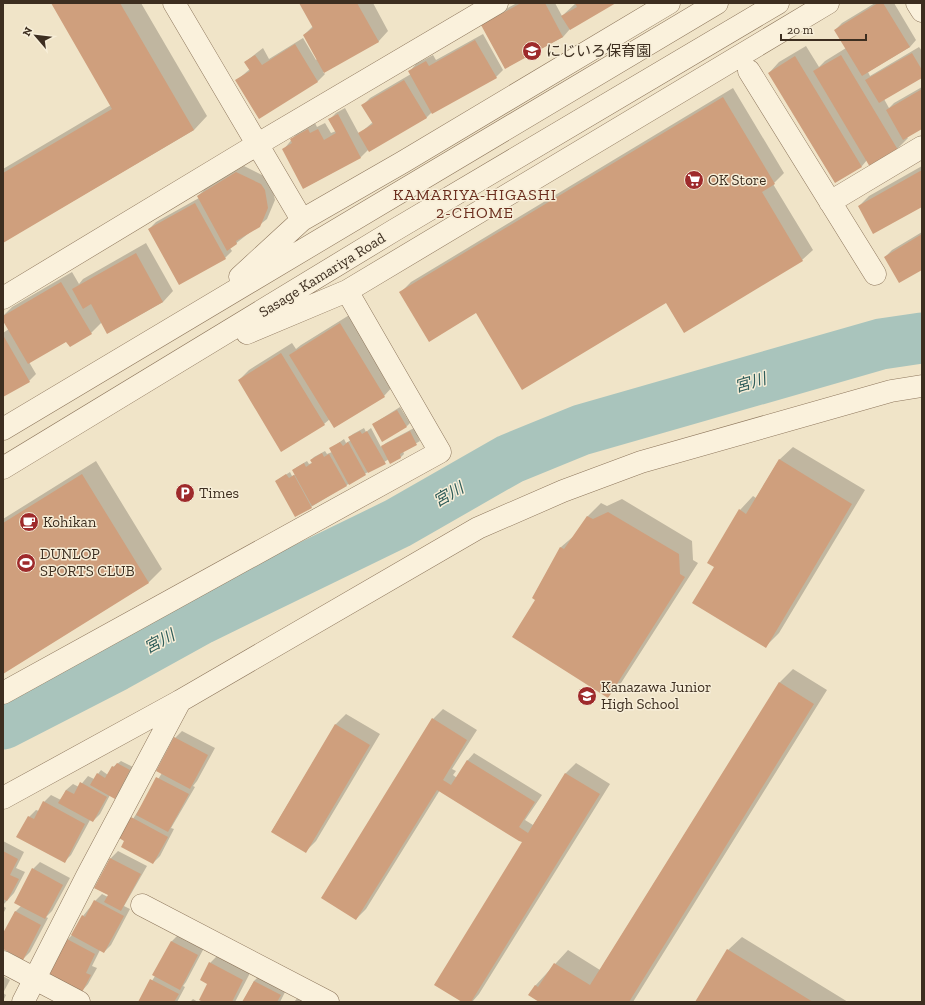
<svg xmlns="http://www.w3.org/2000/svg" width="925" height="1005" viewBox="0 0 925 1005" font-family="'Zilla Slab','Noto Sans JP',serif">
<rect width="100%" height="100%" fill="#f0e4c8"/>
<path fill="#0003" d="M52,3H141L207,116L194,130L3,242V169L111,105Z
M300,3H373L388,31L378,42L323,72L325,74L318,81L259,117L237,80L250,69L245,62L263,48L269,59L303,38L316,60L317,59L304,35L313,26Z
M517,3H555L562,16L576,3H614L570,29L563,37L505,68L482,25L489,18Z
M875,3H894L916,40L910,47L868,72L870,76L919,47L922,51V77L884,99L889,108L894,103L922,87V128L907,137L908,138L897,149L867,160L862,166L835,182L769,73L779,62L806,46L819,67L825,61L846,48L835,30L842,23Z
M483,34L503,70L496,77L432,112L426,118L369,149L361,157L304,188L284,149L298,132L315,123L317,127L325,123L331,133L336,131L329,120L336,113L345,108L359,134L373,122L363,105L370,98L411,74L410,71L416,64L433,55L436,60Z
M733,88L784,173L773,184L813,250L802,260L666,302L477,312L400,293L411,282Z
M244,166L268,178L271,183L275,200L267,219L230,248L232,251L225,258L149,229L156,222L199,198L198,196L205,189Z
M922,166V206H859L869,196Z
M922,232V269L885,257L892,250Z
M146,243L173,291L163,302L108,333L102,322L91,333L67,341L29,362L36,374L29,381L3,396V333L9,329L3,316L12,307L72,272L79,284L83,279Z
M351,314L394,385L384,396L330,419L324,424L239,380L249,370L292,343L296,349L301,345Z
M400,407L410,423L407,426L373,424Z
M364,428L366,432L371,428L381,447L386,443L414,428L420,441L403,451L404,454L401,457L389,459L311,507L276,481L290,472L292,476L296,474L293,470L297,467L307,461L309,464L312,463L311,460L314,457L325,451L327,454L332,452L330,449L344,439L346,443L351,440L349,437L353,434Z
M793,447L865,490L779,633L765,647L715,567L740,510L753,496L756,498L779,460Z
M96,461L162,569L149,582L3,673V519Z
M622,499L692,541L693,560L698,563L621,683L608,697L537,599L533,597L561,547L575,535L588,516L601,503L607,506Z
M793,669L827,690L633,1002H541L535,986L568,950L600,970L780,682Z
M443,709L477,730L452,769L456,771L453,775L457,778L468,760L474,753L542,795L525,820L533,825L566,773L576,763L610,784L479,994L472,1002H464L523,842L440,790L366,909L356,919L433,719Z
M346,714L380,734L316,841L306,851L272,831L336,724Z
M182,731L215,748L197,781L193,786L195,787L171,828L174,829L160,856L153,863L121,838L162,773L175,738Z
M121,761L133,767L118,794L115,797L110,795L100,814L93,821L90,820L71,855L64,862L29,817L36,810L39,811L44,802L51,795L61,800L66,790L73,784L79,787L88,776L94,779L101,770L108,775L113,767Z
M3,841L24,852L16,868L25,872L14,893L3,905Z
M118,851L147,866L124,906L130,909L111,945L104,952L100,950L92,966L97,968L88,984L82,991L68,939L73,934L83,916L95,901L102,894L108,897L109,895L95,888L111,858Z
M40,862L70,878L52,911L46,917L48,918L30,952L23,959L3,948V935L15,912L21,906L33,869Z
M3,906L6,908L3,914Z
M179,934L204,948L186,982L183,986L185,987L177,1002H139L155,976L154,975L172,941Z
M742,937L848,1002H696L728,950Z
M217,956L250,973L235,1002H205L209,983L201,979L210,963Z
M261,974L287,988L280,1002H243L254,981Z
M3,976L10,980L3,993L6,995L3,1001Z
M302,993L319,1002H294Z
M193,999L198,1002H190Z"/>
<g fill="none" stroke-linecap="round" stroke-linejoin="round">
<path stroke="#a9c4bc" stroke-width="51" d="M3,724L116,666L201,619L398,523L510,459L581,430L881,344L922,338"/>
</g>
<path fill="#cf9f7d" d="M51,3H120L194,130L3,243V173L112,109Z
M299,3H357L379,42L324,73L303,35L313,28Z
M521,3H545L563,37L505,69L481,25Z
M575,3H616L570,30L561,16L577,7Z
M878,3H883L910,47L862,76L834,30Z
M475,40L497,78L432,114L408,71L426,61L429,66Z
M295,44L318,82L259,119L235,80L250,71L244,62L255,55L262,65Z
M912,53L922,70V78L879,103L865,80Z
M841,55L898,150L870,167L813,71Z
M795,56L862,167L835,183L768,73Z
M404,80L427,118L369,152L358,133L373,124L361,105Z
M922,89V129L903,140L886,110Z
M723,97L775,184L762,192L803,261L684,333L666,303L522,390L476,313L429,342L399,292Z
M338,114L361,158L303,189L282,149L292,143L290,139L308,129L310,133L318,129L324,140L336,133L328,119Z
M922,170V207L873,234L858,206Z
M236,172L261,184L265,190L268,208L260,227L236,241L237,244L227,251L197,196Z
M195,203L226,259L179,285L148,229Z
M922,234V270L899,283L884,257Z
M136,253L163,302L107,334L91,304L83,309L72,289Z
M61,282L92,334L70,347L66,342L28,364L3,321V316Z
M340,323L385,397L334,428L289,355Z
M3,335L30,382L3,397Z
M281,353L325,425L281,452L238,380Z
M397,410L407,427L382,442L372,424Z
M360,431L362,434L367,431L386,464L368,473L348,437Z
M410,431L417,445L400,454L401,458L390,464L381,446Z
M340,442L343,446L348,442L366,475L349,485L329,448Z
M322,453L324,457L329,454L347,486L312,506L292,470L304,463L306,467L312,463L310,460Z
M779,459L852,504L766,648L692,603L714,567L707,563L739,509L746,514Z
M82,474L149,583L3,674V523Z
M286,474L289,478L294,475L312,508L295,517L275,481Z
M608,512L679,554L680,574L685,577L608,698L512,637L535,600L532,598L560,547L564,549L587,516L593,519Z
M779,682L814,704L629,1002H539L528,995L535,985L538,987L554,963L590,985Z
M432,718L467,740L443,780L451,785L467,760L535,802L519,827L528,833L565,773L600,794L471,1002H462L434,985L522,842L519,841L437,790L356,920L321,898Z
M335,724L370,745L306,853L271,832Z
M174,737L208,755L190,789L156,771Z
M117,763L130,770L115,799L90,785L97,773L105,778L112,766L114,767Z
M156,777L189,794L168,832L136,815Z
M80,782L107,797L93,822L58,803L66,790L74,794Z
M43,801L85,824L65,863L16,837L28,816L34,819Z
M131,817L168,837L153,864L121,847L124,841L119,838Z
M3,851L18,859L10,875L19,879L7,901L3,899Z
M110,858L141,874L121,911L104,902L108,895L94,888Z
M32,868L63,885L45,919L14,903Z
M94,900L124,916L104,953L71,935L82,915L85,917Z
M15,911L41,925L23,960L3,949V933Z
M67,939L95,954L86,973L91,975L82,992L48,974Z
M171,941L198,955L180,990L152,975Z
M727,949L813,1002H695Z
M209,962L243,980L232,1002H203L199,1000L207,984L200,980Z
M150,979L179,994L174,1002H138Z
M254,981L281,995L277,1002H242Z"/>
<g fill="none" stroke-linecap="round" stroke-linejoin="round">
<defs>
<path id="minor" d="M174,3L302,220
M917,3L922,11
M749,71L875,274
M830,202L922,147
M240,277L302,220L403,162L669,3
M3,298L258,144L497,3
M247,333L347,291L828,3
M3,429L717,3
M3,468L393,231L778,3
M3,693L440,452L347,291
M3,798L180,701L478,528L563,491L641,462L891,391L922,386
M142,905L328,1002
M3,962L79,1002
M23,1002L87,876L180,701"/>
</defs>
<use href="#minor" stroke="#8d765c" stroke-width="23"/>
<use href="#minor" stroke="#faf1dc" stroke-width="22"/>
</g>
<defs>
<symbol id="school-disc" viewBox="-11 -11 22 22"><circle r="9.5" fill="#9e2a2b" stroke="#f7eed8"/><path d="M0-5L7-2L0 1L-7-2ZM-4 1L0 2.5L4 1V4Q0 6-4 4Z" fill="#fff"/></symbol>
<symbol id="supermarket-disc" viewBox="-11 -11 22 22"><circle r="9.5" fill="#9e2a2b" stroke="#f7eed8"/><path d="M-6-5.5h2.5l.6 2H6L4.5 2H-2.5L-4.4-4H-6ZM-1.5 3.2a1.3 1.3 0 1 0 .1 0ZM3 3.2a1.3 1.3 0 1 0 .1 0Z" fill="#fff"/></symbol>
<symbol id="parking-disc" viewBox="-11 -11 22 22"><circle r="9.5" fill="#9e2a2b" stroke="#f7eed8"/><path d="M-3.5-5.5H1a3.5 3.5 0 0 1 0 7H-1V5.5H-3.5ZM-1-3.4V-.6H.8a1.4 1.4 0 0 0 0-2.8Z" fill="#fff"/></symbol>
<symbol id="cafe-disc" viewBox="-11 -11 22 22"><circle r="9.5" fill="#9e2a2b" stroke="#f7eed8"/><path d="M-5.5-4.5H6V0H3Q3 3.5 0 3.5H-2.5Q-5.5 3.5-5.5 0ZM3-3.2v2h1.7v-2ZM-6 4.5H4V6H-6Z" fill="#fff"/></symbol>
<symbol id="stadium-disc" viewBox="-11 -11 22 22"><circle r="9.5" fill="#9e2a2b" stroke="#f7eed8"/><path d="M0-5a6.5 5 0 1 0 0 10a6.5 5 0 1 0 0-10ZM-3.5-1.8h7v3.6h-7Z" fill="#fff"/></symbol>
</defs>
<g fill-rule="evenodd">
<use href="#school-disc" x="521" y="40" width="22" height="22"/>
<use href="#supermarket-disc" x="683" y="169" width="22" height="22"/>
<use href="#parking-disc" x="174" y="482" width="22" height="22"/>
<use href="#cafe-disc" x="18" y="511" width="22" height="22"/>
<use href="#stadium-disc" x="15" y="552" width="22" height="22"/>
<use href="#school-disc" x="576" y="685" width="22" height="22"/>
</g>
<g text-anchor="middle" stroke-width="3" stroke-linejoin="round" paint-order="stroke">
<g font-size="15" fill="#3d2e20" stroke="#f7eed8" text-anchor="start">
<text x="546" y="56">にじいろ保育園</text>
<text x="708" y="185">OK Store</text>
<text x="199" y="498">Times</text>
<text x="43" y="527">Kohikan</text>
<text x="40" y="559">DUNLOP<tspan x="40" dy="17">SPORTS CLUB</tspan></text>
<text x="601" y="692">Kanazawa Junior<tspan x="601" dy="17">High School</tspan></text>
</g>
<g font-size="15" fill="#3d2e20" stroke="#f7eed8">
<text transform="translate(322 275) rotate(-32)" y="5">Sasage Kamariya Road</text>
</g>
<g font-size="16" letter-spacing="1" fill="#6b2e1e" stroke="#f7eed8">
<text x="475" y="200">KAMARIYA-HIGASHI<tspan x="475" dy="18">2-CHOME</tspan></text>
</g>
<g font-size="16" font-style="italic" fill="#2f5d5a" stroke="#f7eed8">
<text transform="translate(750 382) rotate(-16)" y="6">宮川</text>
<text transform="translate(448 494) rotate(-30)" y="6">宮川</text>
<text transform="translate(159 641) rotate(-28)" y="6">宮川</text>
</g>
</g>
<rect width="925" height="1005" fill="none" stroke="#3d2e20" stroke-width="8"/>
<g transform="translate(36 36) rotate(298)" stroke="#f7eed8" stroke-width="3" paint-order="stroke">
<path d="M0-3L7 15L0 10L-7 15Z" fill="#3d2e20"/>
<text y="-6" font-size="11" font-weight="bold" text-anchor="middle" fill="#3d2e20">N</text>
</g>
<path d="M781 34v6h85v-6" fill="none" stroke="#3d2e20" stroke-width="2"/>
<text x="787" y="34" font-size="12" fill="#3d2e20" stroke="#f7eed8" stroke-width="3" paint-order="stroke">20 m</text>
</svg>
